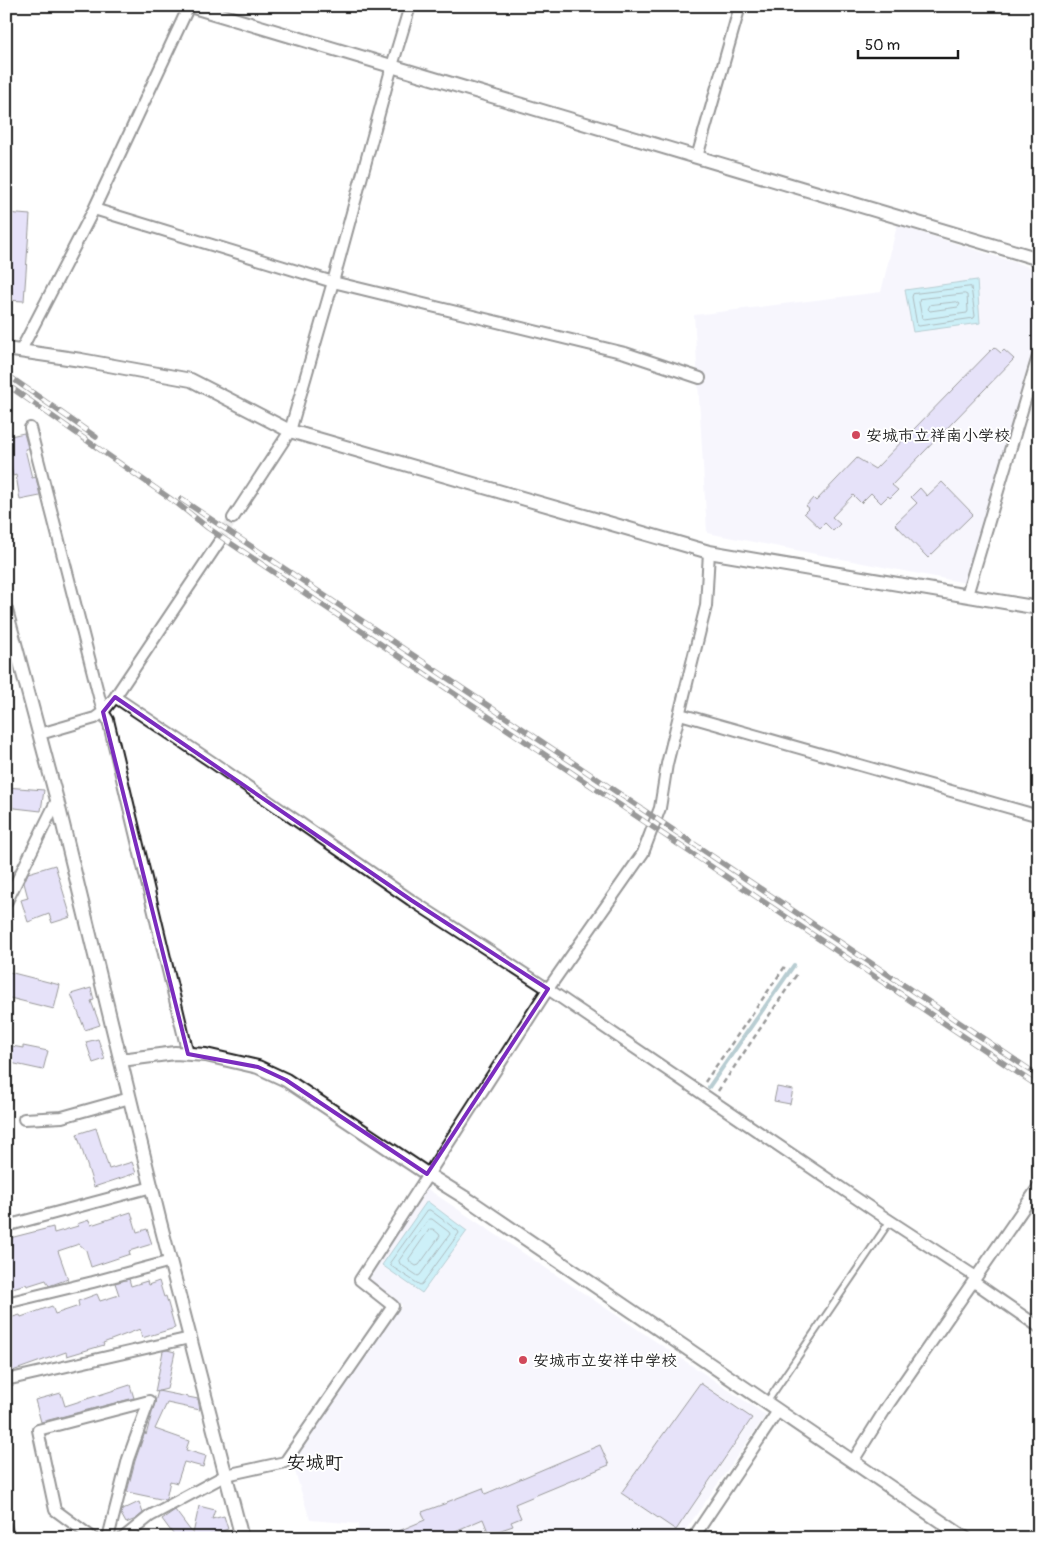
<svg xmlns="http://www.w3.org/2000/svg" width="1045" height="1544" viewBox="0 0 1045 1544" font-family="Pangolin,'Klee One',sans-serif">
<rect width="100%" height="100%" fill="#fff"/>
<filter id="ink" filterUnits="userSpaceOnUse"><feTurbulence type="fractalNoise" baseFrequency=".02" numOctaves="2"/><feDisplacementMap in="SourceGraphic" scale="10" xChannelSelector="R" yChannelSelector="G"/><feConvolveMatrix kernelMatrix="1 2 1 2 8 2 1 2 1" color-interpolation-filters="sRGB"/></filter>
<g filter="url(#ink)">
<path fill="#eeecfb" d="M897,225L1039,270V337L966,583L707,533L694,315L881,292Z
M426,1188L766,1415L680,1538H356L359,1524L310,1520L291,1459L402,1305L368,1280Z"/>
<path fill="#91def0" stroke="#62909b" d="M977,280L980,323L913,332L905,290Z
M427,1201L467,1231L422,1293L382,1265Z"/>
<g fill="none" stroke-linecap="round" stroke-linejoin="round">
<path stroke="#4b6a71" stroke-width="1" d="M971,287L975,316L974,318L919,326L917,325L912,297L913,294Z
M965,294L967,295L968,311L967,313L924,319L922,318L919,302L920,299Z
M957,302L960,304L958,307L930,311L928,309L930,305Z
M428,1210H430L458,1231L459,1233L422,1284L420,1285L391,1266L390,1263Z
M429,1219H432L449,1232L450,1234L420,1275L418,1276L400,1264L399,1261Z
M430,1229H433L439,1234L440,1236L419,1265L416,1266L410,1262L409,1259Z"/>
<path stroke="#62909b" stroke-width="4" d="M709,1087L794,965"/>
</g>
<path fill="#c8bff1" stroke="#1c1c1c" d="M6,213L30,215L24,301L6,300Z
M994,347L1001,353L1004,350L1014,359L892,485L898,490L890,498L888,496L881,503L871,493L861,503L853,495L832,517L840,524L833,531L825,523L820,528L804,513L809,508L806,506L813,498L816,501L857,458L875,469Z
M24,433L28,448L25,449L32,478L36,477L40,496L20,500L16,475L13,476L9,457H10L6,437Z
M942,482L973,514L928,558L895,524L917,503L911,497L920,488L927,496Z
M6,787L44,790L41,811L6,807Z
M55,865L71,917L52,923L49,914L28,922L21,900L28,898L24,883L28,873Z
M9,972L60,985L54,1009L6,997V985Z
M91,988L94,1000L91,1001L100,1025L85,1030L71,994Z
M98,1039L105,1059L93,1063L86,1042Z
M6,1045L23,1048V1046L48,1051L43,1070L6,1062Z
M777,1087L793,1090L790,1104L774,1101Z
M96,1128L109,1169L132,1162L136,1173L94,1187L77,1134Z
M131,1212L137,1232L147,1229L152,1244L129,1251L130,1254L91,1267L86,1250L79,1244L58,1251L68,1279L49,1286L46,1280L27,1286L26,1284L9,1289L6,1280V1239L53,1227L54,1233L78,1226L77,1224L89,1220L91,1225Z
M129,1279L131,1286L147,1281L148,1285L159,1281L164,1297L166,1296L175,1328L142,1338L140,1329L103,1343L104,1345L67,1356L66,1352L10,1372L6,1362V1319L20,1315L21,1317L52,1306L55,1314L79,1306L78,1301L97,1294L100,1301L119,1295L115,1283Z
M167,1350L175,1352L167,1389L155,1392L163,1351Z
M700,1383L752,1418L676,1530L621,1493Z
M130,1385L134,1398L41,1422L35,1400L61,1393L65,1406Z
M158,1391L198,1399L200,1410L167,1403L155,1429L189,1441L186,1450L206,1456L203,1467L184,1462L177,1483L170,1481L166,1499L165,1500L127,1492L135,1461L145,1432L146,1435Z
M600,1445L609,1465L515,1504L521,1518L511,1522L513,1526L489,1534L483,1519L439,1538H382L425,1520L422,1512L447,1503V1502L483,1488L485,1494Z
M139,1502L143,1513L136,1519L126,1523L121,1514L122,1510Z
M199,1506L215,1510L212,1519L224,1516L228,1529L208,1536L207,1538H176L162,1519L175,1510L193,1534Z"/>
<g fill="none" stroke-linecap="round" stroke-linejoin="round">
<path stroke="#ddd" stroke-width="10" stroke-dasharray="10 5" stroke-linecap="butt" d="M219,542L233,518"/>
<defs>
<path id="service" d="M767,1402L890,1221"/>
<path id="minor" d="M697,157L740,6
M94,209L333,282L625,353L700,378
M20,352L94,209L189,6
M30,428L103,712L108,720L188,1054
M233,518L290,431L333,282L392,66L410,6
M967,595L1039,353
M115,697L215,764L411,900L548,989L878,1213L976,1277
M680,714L1039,816
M40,734L95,718L103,712L115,697L219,542
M6,903L57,800
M24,1119L62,1117L130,1098
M6,1226L152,1187
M974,1282L1039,1327
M6,1303L93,1282L171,1261
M6,1380L190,1338
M853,1461L888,1405L1039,1186
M93,1538L55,1510L38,1430L149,1401L128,1459L108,1538
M123,1538L150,1516L226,1475L285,1462L393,1306L360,1280L548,989L643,853L660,808L667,764L706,606L709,552
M693,1538L778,1411"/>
<path id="tertiary" d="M190,6L1039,259
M6,349L81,360L191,380L290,431L709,552L1039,608
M6,610L57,800L160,1222L242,1538
M121,1060L175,1053L206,1055L258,1067L286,1080L427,1174L472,1202L965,1538"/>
</defs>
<use href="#service" stroke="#1c1c1c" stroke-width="9"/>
<use href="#minor" stroke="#1c1c1c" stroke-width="14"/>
<use href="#tertiary" stroke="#1c1c1c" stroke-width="16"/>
<path stroke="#1c1c1c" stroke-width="2.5" stroke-dasharray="5 4" stroke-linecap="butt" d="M705,1082L786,965
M718,1091L797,974"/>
<use href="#service" stroke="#fff" stroke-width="5"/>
<use href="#minor" stroke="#fff" stroke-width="10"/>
<use href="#tertiary" stroke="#fff" stroke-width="12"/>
<defs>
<path id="rail" d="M6,374L96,437
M6,384L178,504L208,528L1039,1087
M181,499L1039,1076
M6,1511L13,1538"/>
</defs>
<use href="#rail" stroke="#1c1c1c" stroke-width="5.5"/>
<use href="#rail" stroke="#fff" stroke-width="4" stroke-dasharray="11" stroke-linecap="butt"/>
</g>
</g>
<path d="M0 0H1045V1544H0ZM115,697L411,900L548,989L427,1174L286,1080L258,1067L188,1054L103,712Z" fill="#fff" fill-opacity=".55" fill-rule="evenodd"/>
<path fill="none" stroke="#7b2cbf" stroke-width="4" stroke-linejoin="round" d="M115,697L411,900L548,989L427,1174L286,1080L258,1067L188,1054L103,712Z"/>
<g fill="#d1495b" stroke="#fff" stroke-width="2">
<circle cx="856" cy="435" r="5"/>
<circle cx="523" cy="1360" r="5"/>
</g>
<g text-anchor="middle" stroke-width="4" stroke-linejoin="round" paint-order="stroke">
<g font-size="16" font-weight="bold" fill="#1c1c1c" stroke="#fff" text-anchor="start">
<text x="866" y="441">安城市立祥南小学校</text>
<text x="533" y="1366">安城市立安祥中学校</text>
</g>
<g font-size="19" font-weight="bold" fill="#1c1c1c" stroke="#fff">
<text x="315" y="1469">安城町</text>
</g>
</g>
<rect width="1045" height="1544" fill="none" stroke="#fff" stroke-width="25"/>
<rect x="12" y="12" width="1020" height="1519" fill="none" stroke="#1c1c1c" stroke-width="2" filter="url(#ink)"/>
<path d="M858 50v8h100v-8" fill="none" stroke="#1c1c1c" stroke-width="2.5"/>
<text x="865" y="50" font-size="15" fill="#1c1c1c" stroke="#ffffff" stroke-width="4" paint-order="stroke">50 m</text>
</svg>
